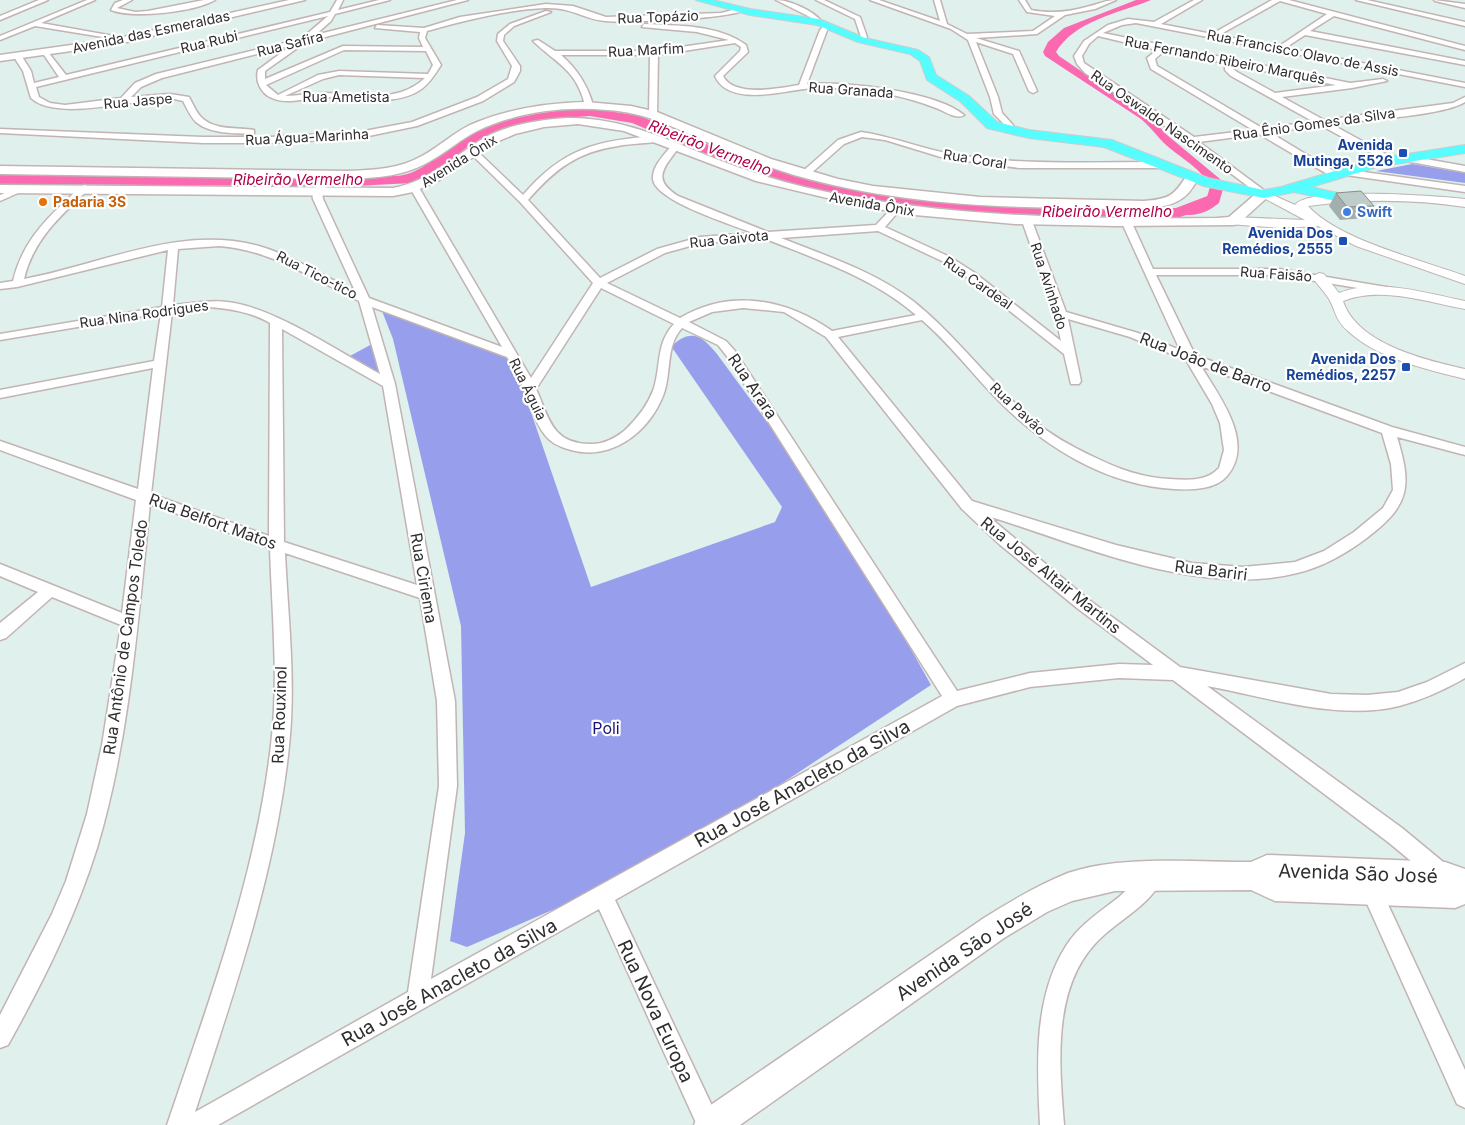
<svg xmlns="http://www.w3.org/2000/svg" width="1465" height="1125" viewBox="0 0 1465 1125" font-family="Inter,sans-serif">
<rect width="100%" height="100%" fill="#dff0ed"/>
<path fill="#979fec" d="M1412,164L1465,173V183L1376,171Z
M382,311L511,354L591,587L775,522L782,507L673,349V345C692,327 704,338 717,354L836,516L931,685L661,863L467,947L450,941L465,833L461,626L393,339Z
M372,344L381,374L350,356Z"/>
<path fill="#fb69b1" d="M1136,0H1151C1119,13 1074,21 1056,52L1059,56L1154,121L1167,135L1220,179L1223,189L1219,203C1207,213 1193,218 1178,213L1179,209L1190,207L1207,197L1210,187C1200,165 1175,156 1160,139C1153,131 1148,125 1141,119L1045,56L1043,52L1048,42L1064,28Z"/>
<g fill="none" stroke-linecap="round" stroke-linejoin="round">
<path fill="#fb69b1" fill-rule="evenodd" d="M355,178L360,181L358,183L306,184L301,181L306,178Z"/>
<path fill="#fb69b1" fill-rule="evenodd" d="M590,108L640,116L747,161L831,185L919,199L998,206L1176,208L1210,195L1218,200L1216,203L1178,218L998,216L919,209L823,193L737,167L632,123L590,116L551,119L507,129L470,145L435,172L412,183L355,186L347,181C354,171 390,178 403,175C426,171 441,149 460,139C500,117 546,111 590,108Z
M0,174L306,176L314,181L306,186L0,184Z"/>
<defs>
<path id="minor" d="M39,0H48L0,20V16Z
M87,0H95L41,23L125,38L127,41L35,26L0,40V36Z
M123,0H132L117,8L135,12L148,11L204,0H215C194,12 134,19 111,10L115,3Z
M337,0H343L338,10L379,0H390L335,14L331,21L315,35L457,0H468L306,42L265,71V79L343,46L423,47L419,38L420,32L375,28L377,25L424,28L460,17L546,4L573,6L606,17L721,13L741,8L744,10C730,19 625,23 605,21C584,19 571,7 546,8C510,9 462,21 427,31L425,38L441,65C434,76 427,87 415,93C385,107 353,96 321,97C305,98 288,105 272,98C261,94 255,81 258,70L292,45L162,78L141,87L131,97L170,94L189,97C193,104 196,112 201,117C215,131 237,127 254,130V134H251C234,133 210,134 196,122C190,116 187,108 183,101L170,98C135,99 57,122 31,98L23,71L14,57L21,55L31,71L34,83L59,77L42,52H48L66,75L330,12ZM328,16L301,39L156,74L135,83L121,98L65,105L50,103L39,97L36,87ZM344,50L426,51L433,65L428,74L339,71L318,75L278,95L266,85ZM339,75L425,78C396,105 360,93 324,93C311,93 298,96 285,96L323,79Z
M776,0C790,0 814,11 822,22L817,23L814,19Z
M816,0H824L860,17L867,37L864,41L859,40L861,37L855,19Z
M870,0H879L940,21L934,0H940L947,24L967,34L1033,31L1055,16L1027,12L1019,0H1025L1031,10C1051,14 1070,12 1090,6C1099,4 1106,0 1116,0L1095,9L1065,15L1037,34L976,38L1019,51L1037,91L1033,93L1029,91L1013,54L976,42L998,97L1002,113L1013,125L1010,132H1007L1003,130L1005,125L994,114L990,97L968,40L951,29Z
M1194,0H1202L1161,24L1212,34L1272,0H1289L1465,46V50L1334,16L1310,31L1465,61V65L1305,35L1285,48L1465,83V87L1136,23L1122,25L1103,33L1350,83L1383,79L1387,81L1352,88L1282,97L1324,120L1453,103L1465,97V102C1443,116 1361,120 1331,124L1393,158V162L1390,163L1322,126L1269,132L1337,173V177L1334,178L1259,134L1199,142L1269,194L1261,196L1189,142L1085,73L1077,64L1074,56L1084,41L1108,25L1128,19L1154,22ZM1280,1L1327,14L1278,47L1219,35ZM1098,36L1157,50L1147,58L1151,69L1253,130L1194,137L1084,63L1082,56L1089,44ZM1164,51L1225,63V70L1231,76L1314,122L1262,128L1157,66L1155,59ZM1233,65L1336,85L1275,93L1237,72L1233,69Z
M1356,0H1367L1465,22V26Z
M1434,0L1465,4V8L1435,1Z
M546,11L551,12L514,26L504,35L503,41L520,66V71L514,82L483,101L417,126L359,138L271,143H203L0,133V129L203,137H271L359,132L412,122L477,97L508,79L512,66L497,41L498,34L510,24Z
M644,24C677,26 718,24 746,45L748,52L723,76C734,98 780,88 799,85L820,30L825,25H829L807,84C843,81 936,91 964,115C957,120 944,111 936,108C907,97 877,90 846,89C832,88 818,87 804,89C780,92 728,106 715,76L740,51L741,47L735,43L658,55L657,114L653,116L649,114L650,55H561C577,69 587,84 593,105L589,107L585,105C576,69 557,64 533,41L538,40L555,51H654L729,40L697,32L642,27Z
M861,132C890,136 917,147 946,153C1017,166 1090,162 1162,162L1166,165L1162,168H1019L944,158L885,140L862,137L844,144L808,176H802V172L838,140Z
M657,136L660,137V141C646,144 632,143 618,146C577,152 555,169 528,200L600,278L657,249L700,237L753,233C733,225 655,201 653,179C652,166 665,154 672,145L675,144L679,147C664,168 651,179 678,196L768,232L876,225L892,208H898V212L885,227L950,257L975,273L1061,341L1055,314L1022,221L1024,219L1032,221L1066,312L1138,333L1180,350L1122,223L1124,221L1132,223L1153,269H1279L1392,288V292L1388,293L1279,275H1156L1195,355L1392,427L1465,447V455L1397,437C1412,486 1410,505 1368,537C1347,553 1323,567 1297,573C1199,598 1081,545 988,516L1089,600L1180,667L1331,694L1367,695L1398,692L1427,682L1465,663V678C1444,690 1422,700 1399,706C1339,721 1266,697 1207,686L1402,828L1448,866L1451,873L1448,880L1441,883L1434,880L1388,842L1173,680L1119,678L1030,687L957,706L615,900L721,1125H697L599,909L218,1125H167C209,1001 256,876 271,745C279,680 272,614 270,548L150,504C138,619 130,738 97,848C75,918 43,982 8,1045L0,1048V1015L52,914L66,881L87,814L102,745L121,625L52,597L6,638L0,640V623L38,592L0,576V564L122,613L136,500L0,450V441L138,489L153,368L0,398V390L154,361L161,313L0,340V334L162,307L168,250L17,287L0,289V283L13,281C21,247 41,223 67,200C72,195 78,188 85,185L90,188L88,190C60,216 33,240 24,279C101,265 182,223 262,247C295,257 324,277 355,291L313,199L312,192L328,173L331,172L335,175L322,192L323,199L369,298L502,347L410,188L418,186L531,378L593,283L520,202L469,152L476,150L523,195C563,148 598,140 657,136ZM878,231L942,261L967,277L1064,354L1071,384H1079L1081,381L1068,319L1130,337L1186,360L1212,404L1220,423L1224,450L1219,468C1206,482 1187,480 1170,479C1143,478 1118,469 1094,457C1072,447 1051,435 1033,420C990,383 956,335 913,301C874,271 826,256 781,238ZM766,239C818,260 872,277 916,315L832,331C786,299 730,288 680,318L607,283L665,253L701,243ZM219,246C272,250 313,279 359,301L380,374C339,352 279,311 234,303C214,299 193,303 173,305L178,249ZM601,288L674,324C656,343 661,365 654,388C648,405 637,419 624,431C614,439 602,445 589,444C551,443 549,417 536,389ZM209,307C231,309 251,312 270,323L269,536L151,494L172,312ZM372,307L507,357C514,369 521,381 526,394C532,408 535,423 545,435C551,443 560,447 571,450C611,461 648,433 663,396C672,374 665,346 682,328L718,345L726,355L942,696L431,979L457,786L455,701L395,384ZM743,308L784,312L826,337L962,509L999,544L1077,608L1153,665L1119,664L1030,673L957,691L735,351L726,341L689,322L712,312ZM922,320C949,343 971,372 995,397C1042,446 1105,485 1174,489C1191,490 1215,490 1227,476C1256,442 1218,395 1201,366L1382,433L1391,464L1393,490L1383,508L1354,532L1324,551L1295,562L1243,567L1192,563L1116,545L972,501L838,337ZM282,329L383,386L417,585L284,542ZM285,553L420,598L437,701L439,786L408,992L195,1112C234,992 276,872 289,746C296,682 288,617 285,553Z
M1403,155L1465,166V172L1400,160V156Z
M1342,169L1465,186V192L1339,174L1338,172Z
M19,187L27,189L0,201V195Z
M1153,867L1160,870L1163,877C1152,903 1124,917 1104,935C1051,981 1059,1062 1064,1125H1040C1037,1066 1033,998 1066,946C1079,925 1100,912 1119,897C1130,888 1140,873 1153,867Z
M1370,878L1377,881L1465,1070V1108L1457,1104L1360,888L1363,881Z"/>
<path id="tertiary" d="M1264,191L1295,205C1307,186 1440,196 1465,199V207C1413,199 1361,199 1308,206C1338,240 1422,260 1465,276V284L1356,246L1318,226L1280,228L1229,224L1227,221L1229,218L1233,217L1305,220L1260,196L1258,194Z
M1319,273L1324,274L1339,293C1379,278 1425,293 1465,301V309C1426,302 1382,286 1343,301C1357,344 1425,360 1465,369V379C1426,369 1378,359 1348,331C1335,320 1336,311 1329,299C1324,291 1317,284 1312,277Z"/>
<path id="secondary" d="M289,0H305L114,45L0,61V55L114,39Z
M586,102L631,106L657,112L771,159L838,179L873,186L980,197L1144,201C1169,199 1174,196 1187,175H1197L1198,178C1186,203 1171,206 1144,209C1119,210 1094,208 1070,208C976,207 884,201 794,175C765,166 737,155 709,143C675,128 645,112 607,110C563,106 517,112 477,131C461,139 448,151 432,160C407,176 377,178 348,179L0,174V166L348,171C374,170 399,169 422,156C439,147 453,133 470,125C507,109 546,103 586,102Z
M567,118C619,117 664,138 711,157C741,169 772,179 804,187C940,218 1078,219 1217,218L1229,217L1259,191H1269L1271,194L1238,224L1233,225L1116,226L1015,224L915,215L865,207L756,181L624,131L578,124L544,127L515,134L494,143L438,181L413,192L393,196L0,193V185L393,188C430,181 453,157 484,138C509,124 539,120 567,118Z
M1267,855L1445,862L1465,869V904L1455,908L1275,901L1251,890L1115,891L1072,901L1047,912L1004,938L740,1125H694L699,1113L984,918C1011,901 1038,885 1068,873C1118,855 1197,862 1251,862Z"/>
<path id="primary" d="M696,0H713L750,9L819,19L865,38L918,50L929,57L936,75L969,96L997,122L1029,130L1112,140L1208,178L1264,190L1281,187L1375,159L1465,145V153L1377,167L1311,187L1346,195L1348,198L1346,201L1341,202L1294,192L1264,198L1204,186L1104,147L1029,138L987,128L961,102L927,80L920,61L910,54L858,42L817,25L750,15Z"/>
</defs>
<use href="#minor" stroke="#c2b4b3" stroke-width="3"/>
<use href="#tertiary" stroke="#c2b4b3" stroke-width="2"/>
<use href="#secondary" stroke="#c2b4b3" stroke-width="3"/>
<use href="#primary" stroke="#cdcdcd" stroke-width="2"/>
<use href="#minor" fill="#fff" fill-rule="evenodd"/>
<use href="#tertiary" fill="#fff" fill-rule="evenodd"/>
<use href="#secondary" fill="#fff" fill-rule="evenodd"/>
<use href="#primary" fill="#55fdff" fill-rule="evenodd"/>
</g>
<path fill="#a3afae" d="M1336,193L1374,206L1367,218L1340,220L1329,206Z"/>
<path fill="#beccca" stroke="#858f8d" d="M1361,191L1374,206L1347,207L1336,193Z"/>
<g fill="#1a4fb4" stroke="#fff" stroke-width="2">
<rect x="1398" y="148" width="10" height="10" rx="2.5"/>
<rect x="1338" y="236" width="10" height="10" rx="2.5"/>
<rect x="1401" y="362" width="10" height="10" rx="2.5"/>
</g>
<circle fill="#e8710a" stroke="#fff" stroke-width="2" cx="43" cy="202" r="5"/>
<circle fill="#3f7fe0" stroke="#fff" stroke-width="2" cx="1347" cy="212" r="5"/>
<g text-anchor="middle" stroke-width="4.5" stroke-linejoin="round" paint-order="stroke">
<g font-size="14" fill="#2e2e2e" stroke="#fff">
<text transform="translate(658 17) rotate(-2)" y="5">Rua Topázio</text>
<text transform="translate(151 32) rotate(-12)" y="5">Avenida das Esmeraldas</text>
<text transform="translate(209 42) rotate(-13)" y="5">Rua Rubi</text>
<text transform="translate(290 44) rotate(-14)" y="5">Rua Safira</text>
<text transform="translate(646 50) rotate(-3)" y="5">Rua Marfim</text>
<text transform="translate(1303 53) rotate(11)" y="5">Rua Francisco Olavo de Assis</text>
<text transform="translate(1225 60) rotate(11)" y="5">Rua Fernando Ribeiro Marquês</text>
<text transform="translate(851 90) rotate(4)" y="5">Rua Granada</text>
<text x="346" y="102">Rua Ametista</text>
<text transform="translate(138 101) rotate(-5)" y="5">Rua Jaspe</text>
<text transform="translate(1162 122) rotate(35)" y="5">Rua Oswaldo Nascimento</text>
<text transform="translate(1314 124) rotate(-8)" y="5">Rua Ênio Gomes da Silva</text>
<text transform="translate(307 137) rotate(-3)" y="5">Rua Água-Marinha</text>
<text transform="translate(975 159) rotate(9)" y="5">Rua Coral</text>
<text transform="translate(459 161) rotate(-32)" y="5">Avenida Ônix</text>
<text transform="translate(872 204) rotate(10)" y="5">Avenida Ônix</text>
<text transform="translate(729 239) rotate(-6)" y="5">Rua Gaivota</text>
<text transform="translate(1276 274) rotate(4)" y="5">Rua Faisão</text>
<text transform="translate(317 275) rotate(27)" y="5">Rua Tico-tico</text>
<text transform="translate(978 283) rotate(35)" y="5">Rua Cardeal</text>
<text transform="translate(1049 286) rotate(72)" y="5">Rua Avinhado</text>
<text transform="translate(144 314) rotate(-8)" y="5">Rua Nina Rodrigues</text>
<text transform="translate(528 389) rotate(64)" y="5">Rua Águia</text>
<text transform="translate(1018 409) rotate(43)" y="5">Rua Pavão</text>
</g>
<g font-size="14" font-weight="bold" fill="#164399" stroke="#fff" text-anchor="end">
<text x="1393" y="150">Avenida<tspan x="1393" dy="16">Mutinga, 5526</tspan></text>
<text x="1333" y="238">Avenida Dos<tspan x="1333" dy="16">Remédios, 2555</tspan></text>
<text x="1396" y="364">Avenida Dos<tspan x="1396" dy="16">Remédios, 2257</tspan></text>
</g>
<g font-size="14" font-weight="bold" fill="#c56008" stroke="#fff" text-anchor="start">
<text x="53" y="207">Padaria 3S</text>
</g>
<g font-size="14" font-weight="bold" fill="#366cbe" stroke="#fff" text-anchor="start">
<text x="1357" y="217">Swift</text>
</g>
<g font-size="15" font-style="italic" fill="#af0048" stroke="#fff">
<text transform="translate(710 148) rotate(21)" y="5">Ribeirão Vermelho</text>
<text x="298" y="185">Ribeirão Vermelho</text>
<text x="1107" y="217">Ribeirão Vermelho</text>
</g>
<g font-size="16" fill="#2e2e2e" stroke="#fff">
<text transform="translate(1206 362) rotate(21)" y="6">Rua João de Barro</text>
<text transform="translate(753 386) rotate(56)" y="6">Rua Arara</text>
<text transform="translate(213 521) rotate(20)" y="6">Rua Belfort Matos</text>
<text transform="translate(1211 570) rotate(7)" y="6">Rua Bariri</text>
<text transform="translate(1051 575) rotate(39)" y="6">Rua José Altair Martins</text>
<text transform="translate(424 578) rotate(80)" y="6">Rua Ciriema</text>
<text transform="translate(125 637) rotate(-82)" y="6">Rua Antônio de Campos Toledo</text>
<text transform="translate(279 715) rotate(-88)" y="6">Rua Rouxinol</text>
</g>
<g font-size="16" fill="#171375" stroke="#fff">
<text x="606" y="734">Poli</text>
</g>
<g font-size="19" fill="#2e2e2e" stroke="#fff">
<text transform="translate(802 783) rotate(-29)" y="7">Rua José Anacleto da Silva</text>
<text transform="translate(1358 873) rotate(2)" y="7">Avenida São José</text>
<text transform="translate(964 951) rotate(-34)" y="7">Avenida São José</text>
<text transform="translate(449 982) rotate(-29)" y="7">Rua José Anacleto da Silva</text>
<text transform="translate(656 1011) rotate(65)" y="7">Rua Nova Europa</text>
</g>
</g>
</svg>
